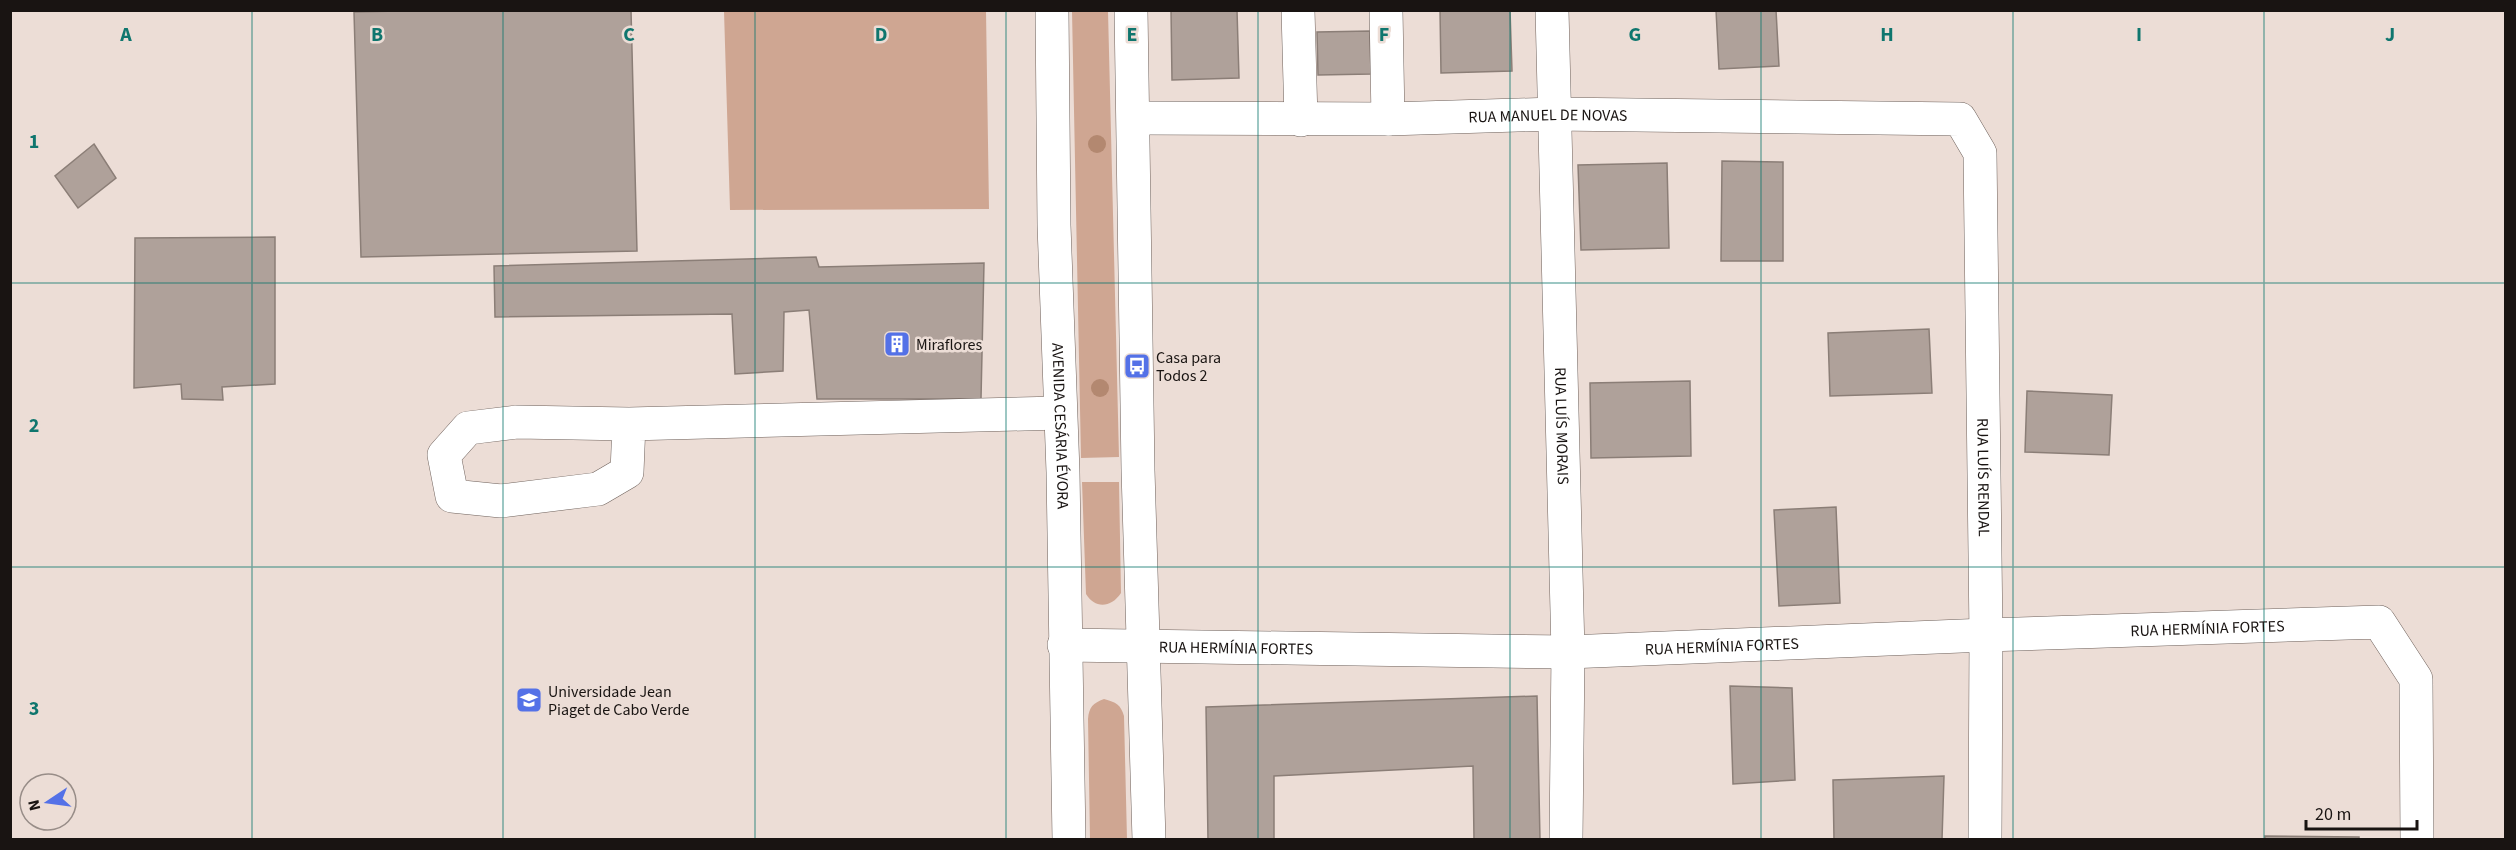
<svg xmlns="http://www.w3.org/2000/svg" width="2516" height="850" viewBox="0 0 2516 850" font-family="'Source Sans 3',sans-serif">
<rect width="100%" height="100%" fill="#ecddd6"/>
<path fill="#cfa692" d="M724,11H986L989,209L730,210Z
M1072,11H1108L1119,457L1081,458Z
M1082,482H1119L1121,593C1111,608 1095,609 1086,594Z
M1104,699C1116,702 1121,705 1124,716L1127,839H1090L1088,719C1089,707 1093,703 1104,699Z"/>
<path fill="#afa19a" stroke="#8b7e77" stroke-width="1.5" d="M444,10H631L637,251L361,257L354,12Z
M1171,10H1237L1239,78L1172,80Z
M1440,10H1510L1512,71L1441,73Z
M1716,10H1776L1779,66L1719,69Z
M1370,31L1371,74L1318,75L1317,32Z
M94,144L116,178L78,208L55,176Z
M1722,161L1783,162V261H1721Z
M1667,163L1669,248L1581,250L1578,165Z
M275,237V384L222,387L223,400L182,399L181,384L134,388L135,238Z
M816,257L819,267L984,263L981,399H817L809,310L784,312L783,371L735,374L732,314L495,317L494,266Z
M1929,329L1932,393L1830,396L1828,333Z
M1690,381L1691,456L1591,458L1590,383Z
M2027,391L2112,395L2109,455L2025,452Z
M1836,507L1840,603L1779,606L1774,510Z
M1730,686L1792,688L1795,780L1733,784Z
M1537,696L1540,840H1474L1473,766L1274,776V840H1208L1206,707Z
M1944,776L1942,840H1834L1833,780Z
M2265,836L2359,837V840H2265Z"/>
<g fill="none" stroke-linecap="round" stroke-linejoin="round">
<defs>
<g id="minor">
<path id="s1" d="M1052,10L1054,225L1063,472L1069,840"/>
<path d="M1131,10L1138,470L1149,840"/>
<path d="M1298,10L1301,120"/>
<path d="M1386,10L1388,119"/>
<path id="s2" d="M1552,10L1568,652L1566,840"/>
<path id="s3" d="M1134,118L1388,119L1554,114L1960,119L1980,153L1986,635L1985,840"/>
<path d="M629,424L627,472L598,489L501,501L452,496L444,455L468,428L517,422L629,424L1060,413"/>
<path id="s4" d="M1064,645L1568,652L1986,635L2379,622L2416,679L2417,840"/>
</g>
</defs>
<use href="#minor" stroke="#6e615b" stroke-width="34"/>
<use href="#minor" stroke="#fff" stroke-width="33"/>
</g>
<g fill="#b38870">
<circle cx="1097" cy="144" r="9"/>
<circle cx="1100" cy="388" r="9"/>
</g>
<path fill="none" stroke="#0f766e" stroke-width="1.5" stroke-opacity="0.55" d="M252,10V840M503,10V840M755,10V840M1006,10V840M1258,10V840M1510,10V840M1761,10V840M2013,10V840M2264,10V840M10,283H2506M10,567H2506"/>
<defs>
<symbol id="building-square" viewBox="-11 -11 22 22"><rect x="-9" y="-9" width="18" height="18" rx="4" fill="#5471e7" stroke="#ecddd6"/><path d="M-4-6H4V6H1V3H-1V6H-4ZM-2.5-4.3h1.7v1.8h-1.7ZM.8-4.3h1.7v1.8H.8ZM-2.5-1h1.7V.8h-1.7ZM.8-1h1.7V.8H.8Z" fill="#fff"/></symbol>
<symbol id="bus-square" viewBox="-11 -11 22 22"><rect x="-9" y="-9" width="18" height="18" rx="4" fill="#5471e7" stroke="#ecddd6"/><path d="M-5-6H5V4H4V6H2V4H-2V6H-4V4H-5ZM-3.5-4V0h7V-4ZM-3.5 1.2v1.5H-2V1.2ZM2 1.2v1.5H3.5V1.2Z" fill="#fff"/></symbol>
<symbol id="university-square" viewBox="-11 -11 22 22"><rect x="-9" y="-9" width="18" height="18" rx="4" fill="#5471e7" stroke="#ecddd6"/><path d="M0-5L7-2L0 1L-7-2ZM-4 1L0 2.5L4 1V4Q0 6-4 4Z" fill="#fff"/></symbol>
</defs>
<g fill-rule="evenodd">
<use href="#building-square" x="882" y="329" width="30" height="30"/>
<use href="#bus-square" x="1122" y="351" width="30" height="30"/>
<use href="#university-square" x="514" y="685" width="30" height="30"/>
</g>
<g text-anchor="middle" stroke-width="5" stroke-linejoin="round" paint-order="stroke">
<g font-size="16" fill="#191412" stroke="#ecddd6">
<text dy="6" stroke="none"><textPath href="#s3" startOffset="414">RUA MANUEL DE NOVAS</textPath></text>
<text dy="6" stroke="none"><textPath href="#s1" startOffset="416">AVENIDA CESÁRIA ÉVORA</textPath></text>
<text dy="6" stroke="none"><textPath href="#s2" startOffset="416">RUA LUÍS MORAIS</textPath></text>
<text dy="6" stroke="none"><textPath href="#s3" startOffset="1190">RUA LUÍS RENDAL</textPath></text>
<text dy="6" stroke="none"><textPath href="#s4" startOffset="1144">RUA HERMÍNIA FORTES</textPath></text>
<text dy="6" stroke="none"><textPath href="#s4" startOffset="658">RUA HERMÍNIA FORTES</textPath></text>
<text dy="6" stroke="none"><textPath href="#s4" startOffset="172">RUA HERMÍNIA FORTES</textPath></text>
</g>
<g font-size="16" fill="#191412" stroke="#ecddd6" text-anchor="start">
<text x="916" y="350">Miraflores</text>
<text x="1156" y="363">Casa para<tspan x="1156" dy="18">Todos 2</tspan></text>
<text x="548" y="697">Universidade Jean<tspan x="548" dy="18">Piaget de Cabo Verde</tspan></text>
</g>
</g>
<g font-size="20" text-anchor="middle" font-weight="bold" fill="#0f766e" stroke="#ecddd6" stroke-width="5" stroke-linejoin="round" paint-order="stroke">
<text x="126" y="41">A</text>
<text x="377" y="41">B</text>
<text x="629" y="41">C</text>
<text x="881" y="41">D</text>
<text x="1132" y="41">E</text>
<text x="1384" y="41">F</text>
<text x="1635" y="41">G</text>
<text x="1887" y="41">H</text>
<text x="2139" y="41">I</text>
<text x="2390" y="41">J</text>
<text x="34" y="148">1</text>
<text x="34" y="432">2</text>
<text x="34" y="715">3</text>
</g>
<rect width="2516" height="850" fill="none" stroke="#191412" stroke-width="24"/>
<g transform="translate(48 802) rotate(257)"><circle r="28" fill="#ecddd6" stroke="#988d88" stroke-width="1.5"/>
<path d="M0-4.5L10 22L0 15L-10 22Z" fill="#5471e7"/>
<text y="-9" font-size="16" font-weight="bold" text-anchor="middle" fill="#191412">N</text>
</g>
<path d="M2306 820v9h111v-9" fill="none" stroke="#191412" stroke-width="3"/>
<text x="2315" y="820" font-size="18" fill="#191412" stroke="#ecddd6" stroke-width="4.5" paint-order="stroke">20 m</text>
</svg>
